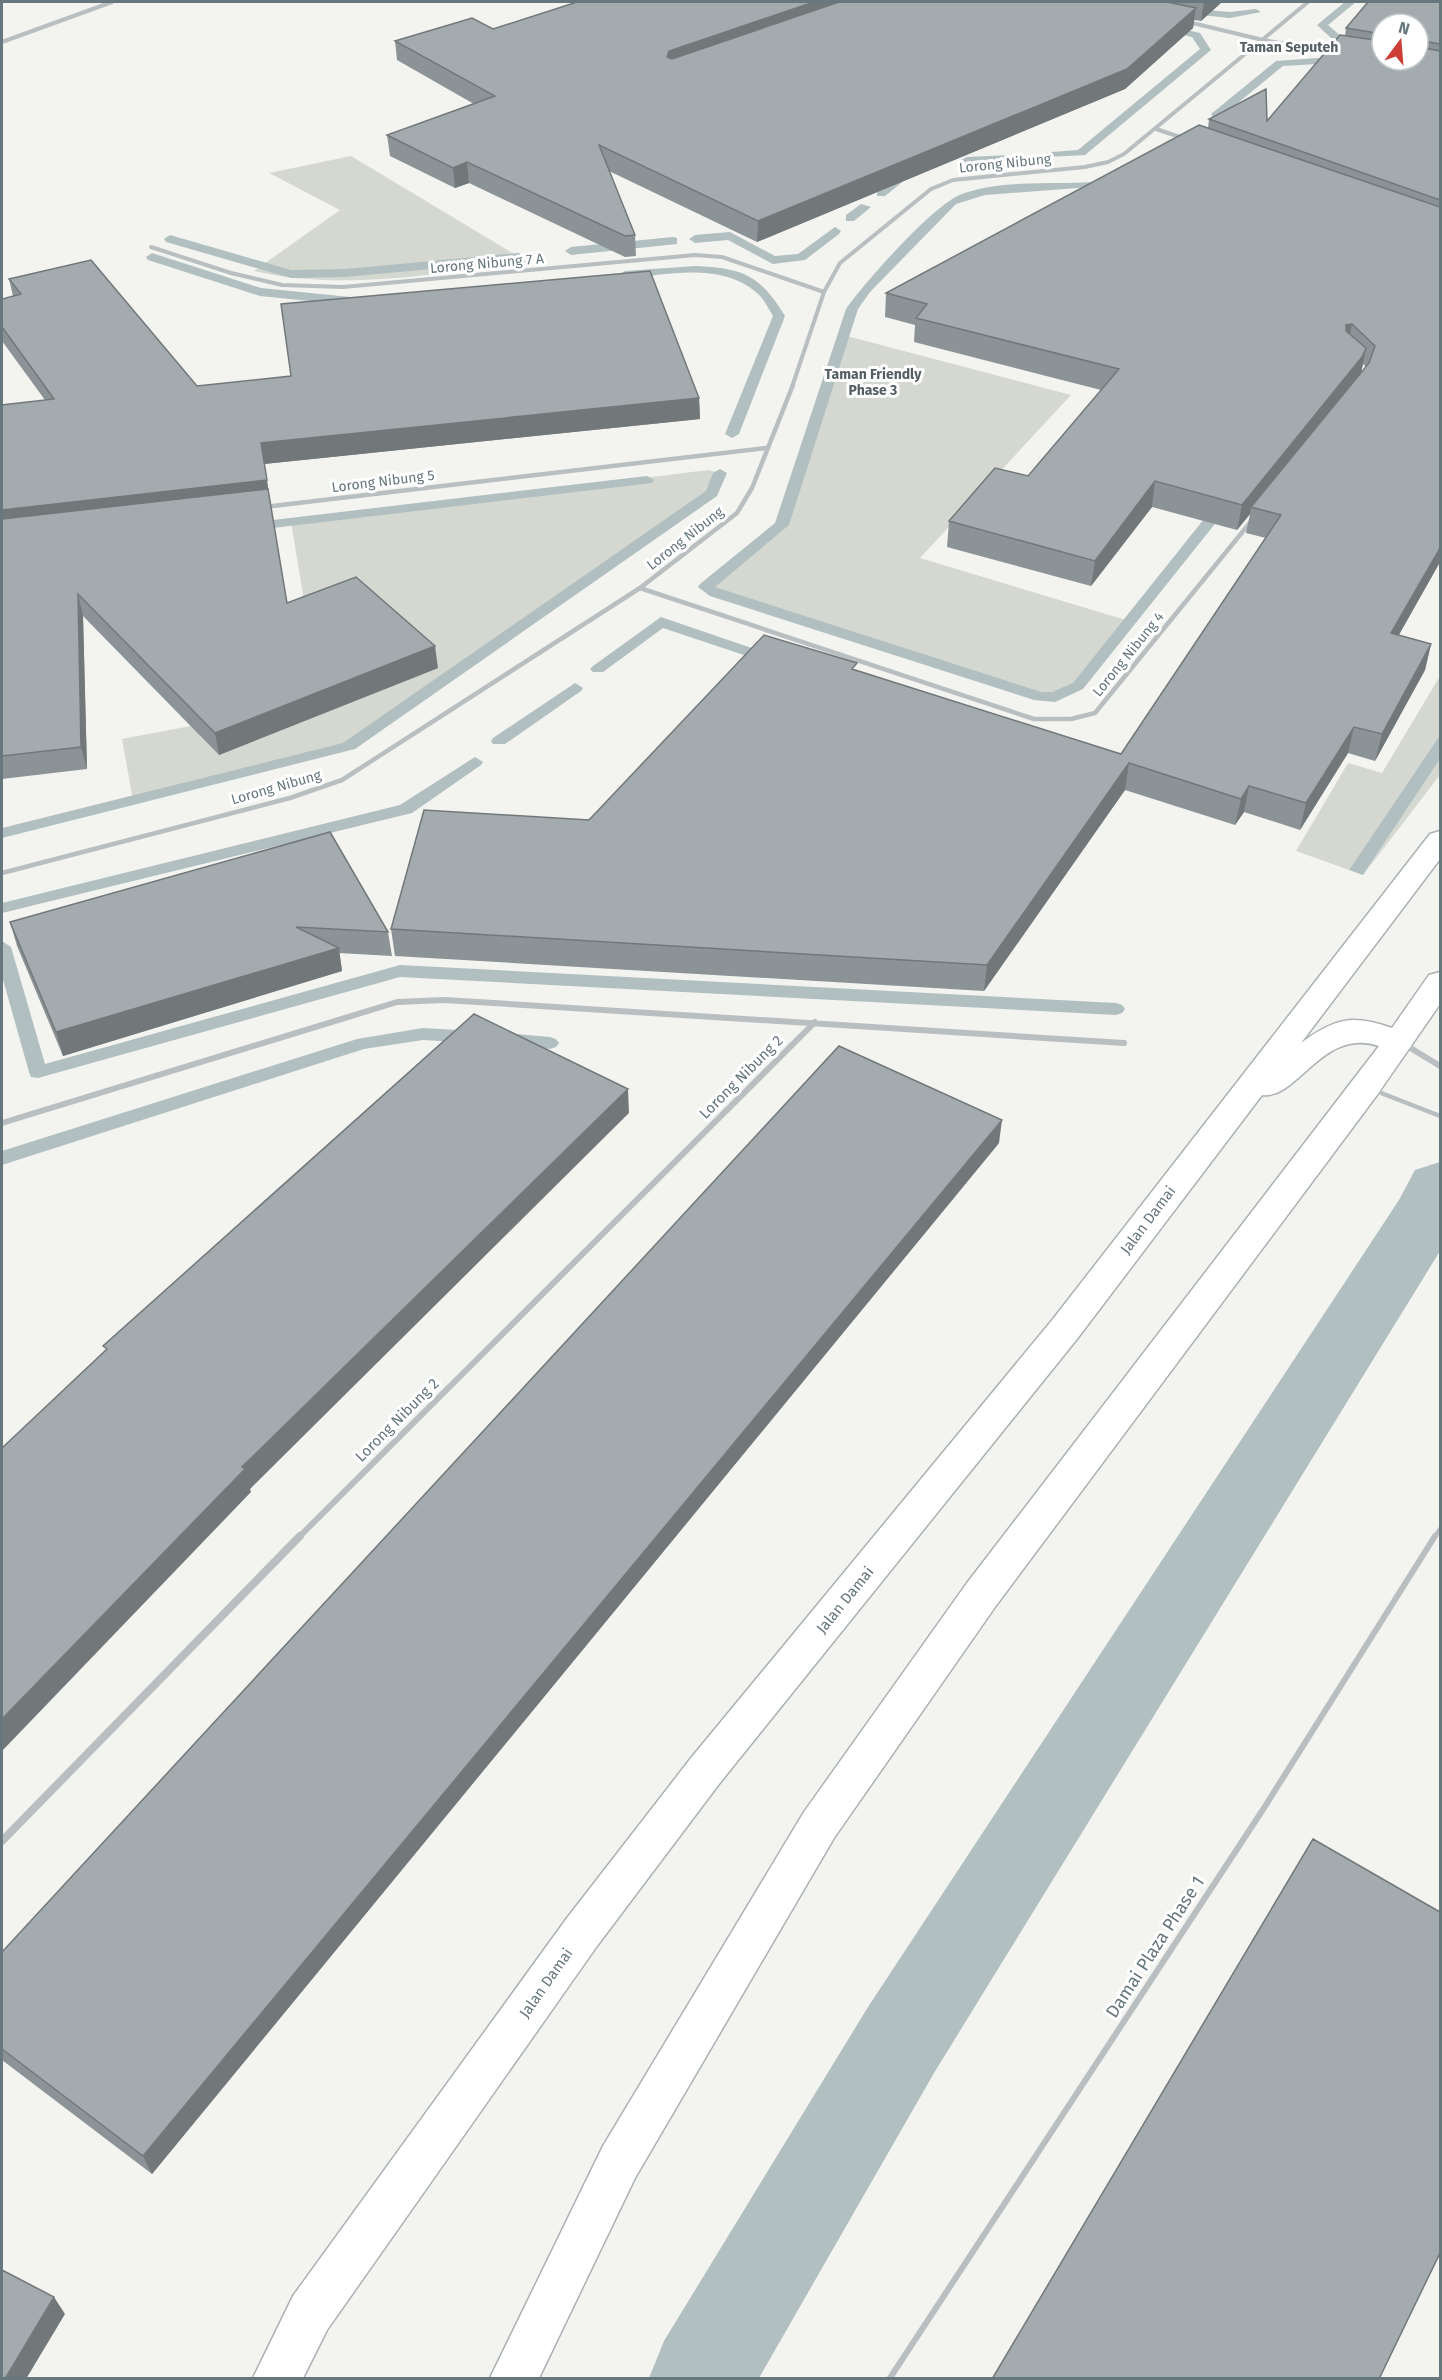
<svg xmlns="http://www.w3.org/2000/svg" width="1442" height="2380" viewBox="0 0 1442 2380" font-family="'Fira Sans',sans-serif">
<rect width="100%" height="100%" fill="#f3f3f0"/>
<path fill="#d4d8d0" d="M351,156L519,257L531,263C440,272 344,292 254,271L340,210L269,173Z
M843,335L1071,395L920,558L1129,621C1105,652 1083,696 1040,697L715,593L705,587L782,525Z
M708,470L720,473L712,493L349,746L133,800L122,739L191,726L219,755L307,619L291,522Z
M1440,676V735L1349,870L1296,851L1348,763L1382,773Z
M1440,759V775L1363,875Z"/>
<path fill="#b1bfc0" d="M1440,735V759L1363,875L1349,870Z"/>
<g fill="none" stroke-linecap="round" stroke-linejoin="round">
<path fill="#b1bfc0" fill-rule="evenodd" d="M1345,2H1356L1328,25L1350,44L1382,50V56L1343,49L1317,25Z
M1185,8L1230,12L1256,9L1261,12L1230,18L1181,13V9Z
M1161,24L1200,33L1211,50L1085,155L1047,157V153L1051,152L1078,150L1200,49L1192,37L1157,29V25Z
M1318,58L1347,65L1342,68L1318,64L1283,66L1223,115L1238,134L1236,136H1228L1211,114L1276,61Z
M1011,155L1015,156V160L967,163L961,160L967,157Z
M906,169L916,171L885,196H877V192Z
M1112,180L1118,183L1116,185L985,195L956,204L870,292L858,309L789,525L715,587L1041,692H1052L1073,683L1212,509H1222V515L1083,689L1055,702L1034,700L710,596L698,587L700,584L775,523L846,309C864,283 935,203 962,194C1008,177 1063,187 1112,180Z
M861,204L871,207L854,221H846V215Z
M835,227L841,231L839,234L805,260L773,264L728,240L695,243L689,239L695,235L730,232L775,256L798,254Z
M170,235L291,270L345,269L519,253L525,257L519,261L345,277L291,278L166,242L164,239Z
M673,237L677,238V244L571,255L565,251L571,247Z
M152,253L261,288L360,298L366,302L360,306L260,296L148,260L146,257Z
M695,266C743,268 760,275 785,316L739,434L732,438L725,434L773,316C768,308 764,299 757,293C722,262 667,274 625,279L619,275L625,271Z
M720,469L727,473L717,496L355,749L2,838V828L343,743L706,491L713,473Z
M647,476L654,480L652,483L247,531L240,527L247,523Z
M661,617L778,657L781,660L773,665L768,663L663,628L603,672H593L590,669L593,666Z
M575,683L583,688L581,691L505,744H493L491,741L493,738Z
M475,757L483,762L481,765L412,813L2,913V903L400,805Z
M2,941L11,947L45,1064L400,965L1116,1003L1122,1005L1125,1009L1122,1013L1116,1015L400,977L38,1078L31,1077L29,1072L2,976Z
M423,1028L475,1031L481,1033L484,1037L481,1041L475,1043L423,1040L364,1049L2,1165V1151L357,1039Z
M504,1033L550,1037L556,1039L559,1043L556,1047L550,1049L498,1043L495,1039L498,1035Z"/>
<path fill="#b1bfc0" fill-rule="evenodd" d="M1440,1162V1251L934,2073L759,2378H649L664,2341L868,2007L1399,1200L1415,1170Z"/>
<defs>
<path id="secondary" d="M1440,831V859L1301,1043C1335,1018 1352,1014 1392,1028L1429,975L1440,972V1004L1377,1095L995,1607L834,1838L635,2178L539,2378H490L603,2146L804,1812L967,1583L1379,1046C1322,1027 1298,1100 1262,1095L1077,1339L719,1784L597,1946L327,2330L303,2378H253L293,2296L567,1918L691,1758L1053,1319L1430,834Z"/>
</defs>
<use href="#secondary" stroke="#abb2b4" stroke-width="3"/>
<path stroke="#b9bec0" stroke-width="4.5" d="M1376,1091L1440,1116
M1434,1538L1440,1529"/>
<path stroke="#b9bec0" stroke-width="6" d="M890,2378L1264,1808L1435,1536"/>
<path stroke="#b9bec0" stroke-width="4" d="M1188,22L1263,40L1333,52
M2,42L112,2
M1156,129L1183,138
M151,247L231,273L282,285L343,287L695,255L722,257L824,292
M792,387L824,292L840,263L931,189L953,180L1085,167L1108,162L1124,154L1308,2"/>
<path stroke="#b9bec0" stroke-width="4.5" d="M264,507L766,448
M640,588L1034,719H1071L1095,713L1253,519
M2,873L290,798L342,780L640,588L737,513L752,488L793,385"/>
<path stroke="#b9bec0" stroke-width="6" d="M1404,1044L1440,1066
M2,1123L397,1002L445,1000L1124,1043
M298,1538L815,1022"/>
<path stroke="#b9bec0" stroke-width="8" d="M2,1841L300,1536"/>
<use href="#secondary" fill="#fff" fill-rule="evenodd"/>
</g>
<path fill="#8c9396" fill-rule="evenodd" d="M577,2H1222L1201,21L1194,20L1193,28L1125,89L757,242L609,171L635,235L636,256L625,257L469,183L455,188L390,156L387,135L474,104L397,60L395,41L493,29Z
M1440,2V562L1399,635L1431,644L1425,670L1375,761L1348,753L1300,830L1244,812L1235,825L1125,790L984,991L395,956L391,929L856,670L1121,754L1266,538L1246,533L1250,514L1237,530L1152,507L1091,586L947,547L949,521L1028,476L1101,390L914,342L915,325L885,317L886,293L1208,128L1209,119L1267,121L1345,36L1346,28ZM1382,24H1418V60H1382ZM1363,364L1366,367L1361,373Z
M9,279L197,386L699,398L700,419L264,464L287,603L438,668L219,755L83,616L87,769L2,779V405L45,400L2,341V299L13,296Z
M330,832L388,932L392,956L339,953L342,971L63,1056L17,946L10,922Z
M999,1143L152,2174L2,2060V1952Z"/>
<path fill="#72787a" d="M814,2H870L670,71L667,57L669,51Z
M1204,2H1222L1201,21Z
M1196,8L1193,28L1125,89L757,242L758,221Z
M467,162L469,183L455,188L453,168Z
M1352,324L1347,349L1346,325Z
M1366,348L1361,373L1251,507L1250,514L1237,530L1242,505Z
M699,398L700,419L264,464L261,443Z
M267,480L270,501L2,533V510Z
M1155,481L1152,507L1091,586L1095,561Z
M1440,548V562L1385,659L1391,633Z
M78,594L83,616L87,769L81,747Z
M1431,644L1425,670L1375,761L1382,734Z
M435,646L438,668L219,755L215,733Z
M1354,727L1348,753L1300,830L1306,803Z
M1129,763L1125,790L984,991L987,965Z
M1249,786L1244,812L1235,825L1241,799Z
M339,948L342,971L63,1056L56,1032Z
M628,1089L629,1113L250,1489L251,1492L2,1751V1719L242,1467Z
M1002,1120L999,1143L152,2174L143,2156Z
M54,2297L65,2314L26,2379H5Z"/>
<path fill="#a3abae" stroke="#72787a" stroke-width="1.5" d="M577,2H814L669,51L667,57L672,59L839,2H1167L1196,8L1127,69L758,221L599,145L635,235L625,236L467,162L453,168L387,135L495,96L395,41L472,18L493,29Z
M1368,2H1440V44L1418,40V24H1382V34L1346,28Z
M1340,35L1382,41V60H1418V47L1440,51V200L1209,119L1266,89L1267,121Z
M1199,125L1440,207V548L1391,633L1431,644L1382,734L1354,727L1306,803L1249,786L1241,799L1129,763L987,965L391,929L424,810L589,820L764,635L857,663L852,669L1121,754L1281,515L1251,507L1369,363L1375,346L1352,324L1346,325V331L1366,348L1362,357L1242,505L1155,481L1095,561L949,521L995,468L1028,476L1119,369L916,318L927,304L886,293Z
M91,260L197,386L291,376L281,304L650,271L699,398L261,443L267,480L2,510V405L54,399L2,327V299L21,294L9,279Z
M268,489L287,603L356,577L435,646L215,733L78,594L81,747L2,756V519Z
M330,832L388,932L296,927L339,948L56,1032L10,922Z
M474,1014L628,1089L242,1467L245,1469L2,1719V1448L107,1349L103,1346Z
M839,1046L1002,1120L143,2156L2,2049V1952Z
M1313,1839L1440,1912V2253L1379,2379H992Z
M2,2270L54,2297L5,2379H2Z"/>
<g text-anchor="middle" stroke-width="6" stroke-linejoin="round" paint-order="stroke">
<g font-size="14" font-weight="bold" fill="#535f63" stroke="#fff">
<text x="1289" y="52">Taman Seputeh</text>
<text x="873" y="379">Taman Friendly<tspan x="873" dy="16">Phase 3</tspan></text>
</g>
<g font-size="14" fill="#66777d" stroke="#fff">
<text transform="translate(1005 163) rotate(-6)" y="5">Lorong Nibung</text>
<text transform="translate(487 263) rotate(-5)" y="5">Lorong Nibung 7 A</text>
<text transform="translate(383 481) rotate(-7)" y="5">Lorong Nibung 5</text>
<text transform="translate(685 538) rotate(-38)" y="5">Lorong Nibung</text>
<text transform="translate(1128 654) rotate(-51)" y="5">Lorong Nibung 4</text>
<text transform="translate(276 787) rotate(-16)" y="5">Lorong Nibung</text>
</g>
<g font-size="15" fill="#66777d" stroke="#fff">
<text transform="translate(741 1077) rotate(-45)" y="5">Lorong Nibung 2</text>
<text transform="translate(1148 1220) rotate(-53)" y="5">Jalan Damai</text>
<text transform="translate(397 1420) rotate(-45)" y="5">Lorong Nibung 2</text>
<text transform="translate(845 1600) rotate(-51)" y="5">Jalan Damai</text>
<text transform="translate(546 1983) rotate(-55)" y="5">Jalan Damai</text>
</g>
<g font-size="18" fill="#66777d" stroke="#fff">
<text transform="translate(1155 1947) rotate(-57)" y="6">Damai Plaza Phase 1</text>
</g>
</g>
<rect width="1442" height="2380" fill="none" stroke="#66777d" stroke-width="6"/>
<g transform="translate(1400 42) rotate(16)"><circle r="28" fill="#ffffff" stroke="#c2c9cb" stroke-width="1.5"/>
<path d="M0-4.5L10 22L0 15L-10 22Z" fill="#cd3f36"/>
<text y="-9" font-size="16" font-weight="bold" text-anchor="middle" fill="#66777d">N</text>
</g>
</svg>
